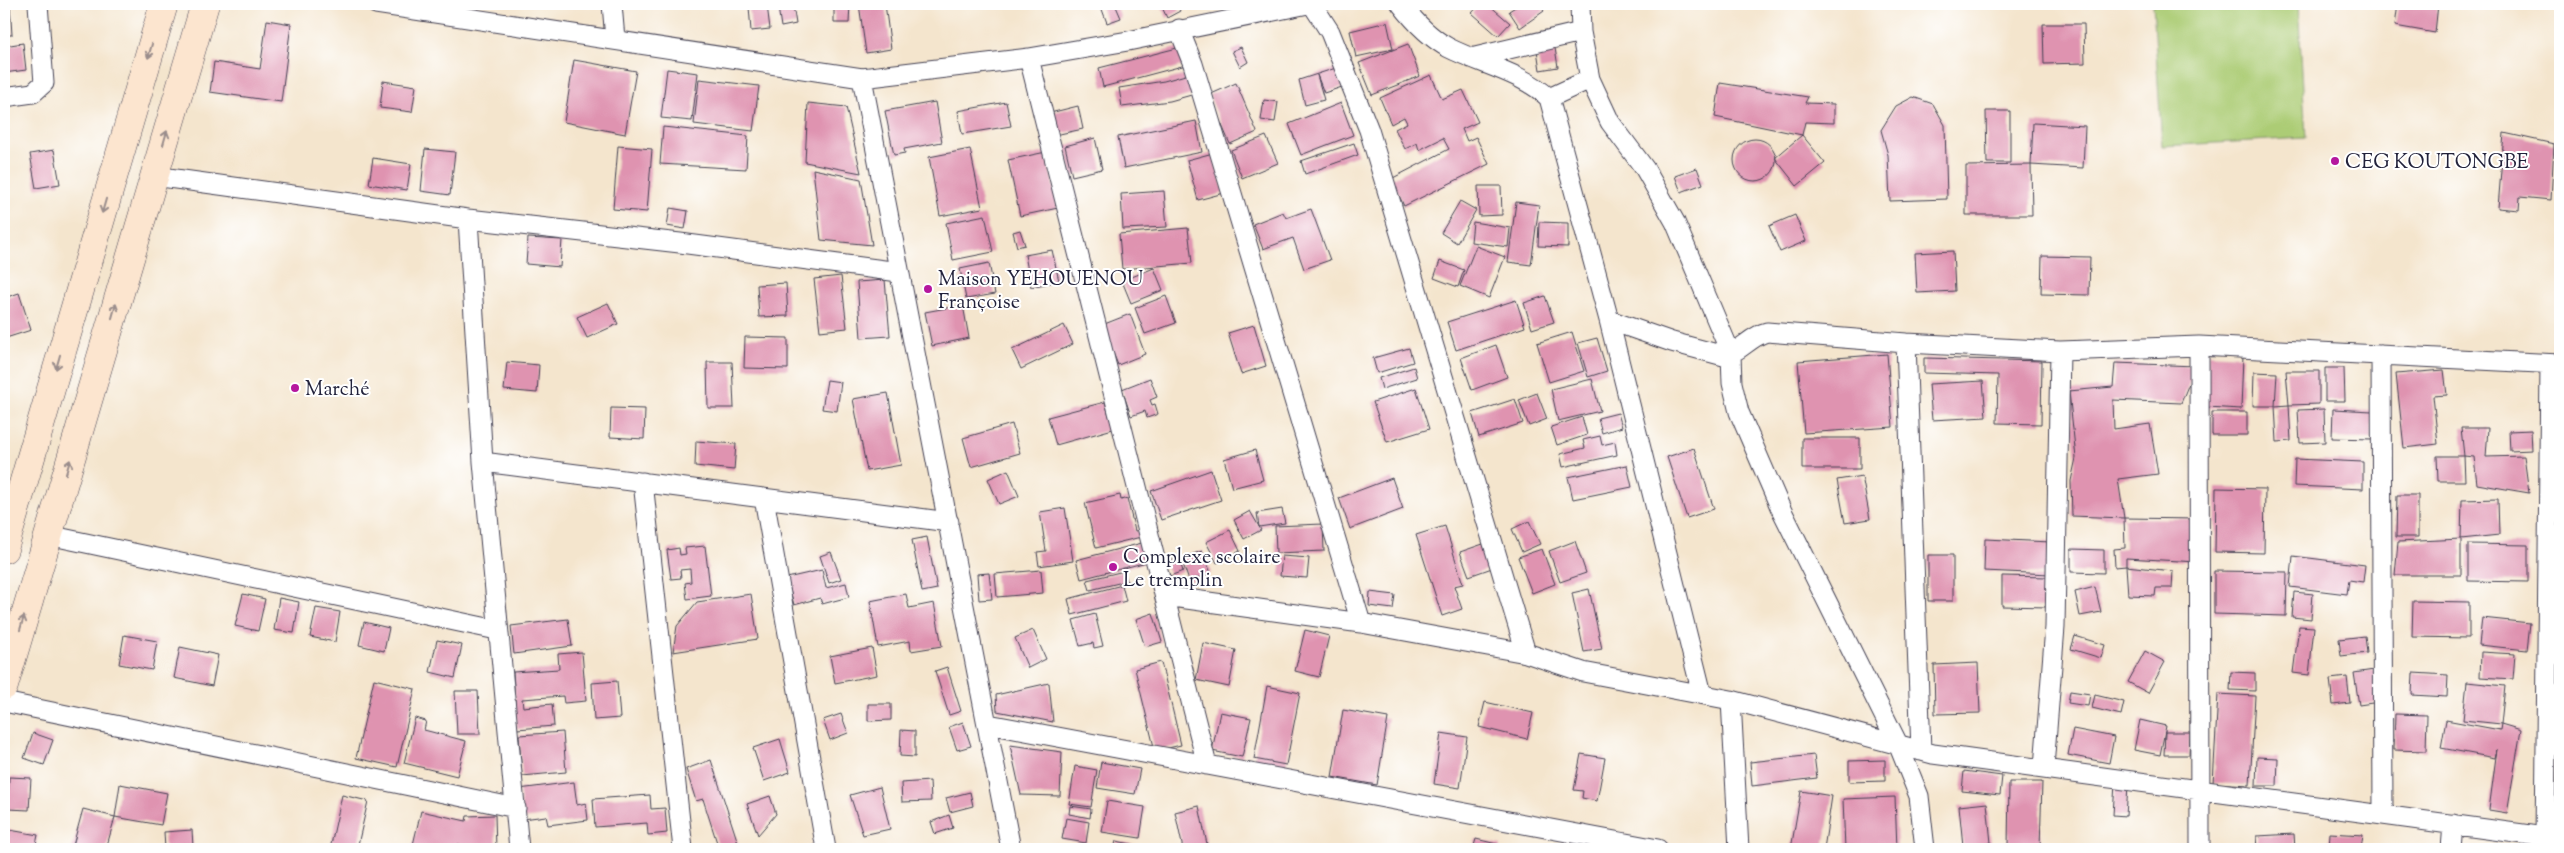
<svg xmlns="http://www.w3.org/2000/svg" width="2564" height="853" viewBox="0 0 2564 853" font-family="'Sorts Mill Goudy',serif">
<rect width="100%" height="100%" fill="#fff"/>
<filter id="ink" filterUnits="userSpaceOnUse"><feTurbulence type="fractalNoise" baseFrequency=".02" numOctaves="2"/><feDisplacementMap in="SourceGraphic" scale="10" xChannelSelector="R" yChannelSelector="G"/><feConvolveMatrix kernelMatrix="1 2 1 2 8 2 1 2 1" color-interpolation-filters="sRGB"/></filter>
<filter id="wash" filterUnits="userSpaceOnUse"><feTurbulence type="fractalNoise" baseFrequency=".0096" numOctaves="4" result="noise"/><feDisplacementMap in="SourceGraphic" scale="20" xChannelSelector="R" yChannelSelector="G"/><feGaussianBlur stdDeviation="1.12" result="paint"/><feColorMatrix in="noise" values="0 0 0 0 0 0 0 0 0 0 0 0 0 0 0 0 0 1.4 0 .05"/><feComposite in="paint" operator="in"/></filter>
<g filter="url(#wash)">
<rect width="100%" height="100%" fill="#f4e5cd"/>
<path fill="#accc74" stroke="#677758" d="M2153,4H2298L2306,138L2162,146Z"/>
<g id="blocks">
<path fill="#df93b0" d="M4,4H10L12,35H4Z
M834,4H850L849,23H834Z
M859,4H885L891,49L866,53Z
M1100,4H1115L1121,18L1107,23Z
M1165,4H1177L1180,11L1167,18L1161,5Z
M1480,4H1488L1510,23L1498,36L1472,13Z
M1520,4H1539L1544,11L1520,28L1509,11Z
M2398,4H2438L2435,33L2395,26Z
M767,5L770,29L751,31L749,7Z
M793,5L796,24L781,27L778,7Z
M267,20L291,24L281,102L210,92L214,62L260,69Z
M1387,22L1393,49L1356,57L1350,31Z
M2043,24H2084L2085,63L2044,64Z
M23,43L26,70L4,73V46Z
M1408,44L1420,76L1372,95L1359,63Z
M1181,47L1186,65L1103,87L1099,68Z
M1241,47L1248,62L1240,67L1232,51Z
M1555,48L1558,67L1540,70L1537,50Z
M574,60L636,71L625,134L564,122Z
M1336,68L1342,87L1324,93L1317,75L1324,100L1305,105L1299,80Z
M667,69L698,73L692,121L661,118Z
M1189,74L1195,94L1170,101L1122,107L1119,88L1164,81Z
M1431,75L1442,99L1463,90L1478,122L1462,129L1467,141L1476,137L1489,164L1404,206L1391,179L1449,149L1443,138L1419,150L1417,143L1405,149L1395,129L1407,123L1404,117L1391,124L1380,98Z
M699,79L759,86L753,131L694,124Z
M383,81L416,86L412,112L380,108Z
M1236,83L1257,132L1230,144L1209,95Z
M1720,83L1808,97L1805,103L1834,104V123L1805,122L1802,135L1825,163L1797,186L1775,158L1802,135L1715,117Z
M1913,97L1933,104L1945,125L1947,199L1890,201L1888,155L1881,130L1896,106Z
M1264,100L1278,102L1275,122L1261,120Z
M935,102L942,142L904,149L905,153L894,155L885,111Z
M1006,102L1011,126L962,134L958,111Z
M808,103L846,107L861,173L805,162Z
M1341,103L1353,135L1301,155L1289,124Z
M1078,106L1083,129L1055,135L1050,113Z
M1986,111H2010V163H1987Z
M1196,121L1202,152L1124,168L1118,137Z
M2033,123L2085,126L2083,168L2031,165L2032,215H1966V166L2031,165Z
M663,127L748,136L746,169L660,164Z
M2504,133L2554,144L2551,200L2520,197L2519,210L2498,208Z
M1266,136L1278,163L1242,178L1231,150Z
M1095,138L1102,169L1072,176L1065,146Z
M1734 160a21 21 0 1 1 42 0a21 21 0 1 1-42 0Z
M1354,143L1358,155L1305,174L1301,161Z
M618,146L652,149L647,212L613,209Z
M425,149L455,152L450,195L421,191Z
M970,149L982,208L940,216L929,157Z
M54,150L60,184L36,188L30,154Z
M1046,152L1058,208L1020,216L1008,160Z
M1213,153L1224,193L1198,200L1187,160Z
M373,158L411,164L407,190L369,184Z
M1697,168L1703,184L1681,192L1675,176Z
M813,169L861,179L872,245L821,240Z
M1478,186H1501L1502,215L1479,216Z
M1164,191L1167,227L1123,229L1121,194Z
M1460,201L1476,210L1457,243L1441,233Z
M1516,202L1539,205L1531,265L1508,262Z
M670,208L688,211L685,229L667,226Z
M1311,209L1330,260L1304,269L1293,238L1263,249L1253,224L1283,212L1286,218Z
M985,215L993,252L953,260L946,223Z
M1795,215L1806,241L1780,252L1769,226Z
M1473,222L1510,228L1508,247L1471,242Z
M1539,222L1568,223V247L1538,246Z
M1188,228L1192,263L1122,269L1119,234Z
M1020,230L1025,245L1017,247L1013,232Z
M528,238L562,240L560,267L526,264Z
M1476,246L1505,257L1489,298L1460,286Z
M1052,250L1059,281L1031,287L1025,255Z
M1953,251L1955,291L1917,293L1915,253Z
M2042,256L2090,257L2089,295L2041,294Z
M1440,261L1464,270L1458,287L1434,278Z
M989,263L995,294L966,299L960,269Z
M1154,268L1163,290L1131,303L1122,281Z
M841,276L847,328L820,331L814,279Z
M885,280L890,336L861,338L857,282Z
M786,283L788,316L759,317L757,285Z
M19,293L31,330L6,338L4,298Z
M1166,296L1176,323L1145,334L1135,308Z
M1545,296L1554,322L1532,329L1524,303Z
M1516,300L1525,327L1456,350L1447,322Z
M608,303L618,324L587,338L577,317Z
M963,305L969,338L932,346L925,312Z
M1130,314L1145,354L1118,365L1102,325Z
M1064,325L1073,344L1021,369L1012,350Z
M1254,325L1266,366L1241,374L1228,333Z
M1572,332L1584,371L1549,382L1537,343Z
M745,337L788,338V369L744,368Z
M1597,338L1607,371L1588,377L1578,343Z
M1496,345L1507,377L1472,390L1461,358Z
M1409,348L1413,362L1377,373L1373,358Z
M1887,354L1893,427L1804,433L1798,361Z
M2208,354L2243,356L2241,409L2206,407Z
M1924,358L2042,361L2041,424L1997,423L1998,375L1924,373Z
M507,362L539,365L537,393L504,390Z
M707,362H732L734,408H708Z
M2115,363L2196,366L2181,403L2113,400L2114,429L2150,424L2158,474L2118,479L2124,518L2198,519V562L2126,558V566L2115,567L2114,549L2125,548L2124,518L2072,516L2071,481L2076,458L2069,391L2113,387Z
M1414,367L1417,378L1382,389L1379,378Z
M2325,368H2344L2345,401H2325Z
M2444,370L2447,395L2433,396L2438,444L2404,448L2396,374Z
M2286,371H2319V404L2289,405Z
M2254,372L2277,373L2275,406H2253Z
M1150,378L1157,397L1150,400L1152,405L1155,404L1158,414L1147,418L1145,411L1131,416L1122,389Z
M1592,379L1600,411L1558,421L1551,389Z
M827,380L841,382L837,411L822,409Z
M1983,381L1986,417L1932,420L1929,384Z
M1416,388L1429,429L1387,442L1373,402Z
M888,393L901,465L867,471L853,399Z
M1537,393L1547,419L1529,426L1519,400Z
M1515,399L1523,423L1479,437L1472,413Z
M1105,402L1113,429L1056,445L1048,417Z
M2289,405L2291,441L2277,442L2275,406Z
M611,408L645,409L644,439L610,437Z
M2324,409L2325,442L2300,443L2298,410Z
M2333,409L2372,411V439L2332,438Z
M2212,412H2247V435H2212Z
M1618,413L1622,427L1602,433L1598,418Z
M1582,417L1587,435L1557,445L1551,427Z
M1012,424L1020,453L971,467L963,438Z
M2461,428H2488L2486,457L2524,456L2529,493L2477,484L2474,457L2464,456Z
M2531,430L2532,450L2510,451L2509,431Z
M1600,436L1602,445L1615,442L1617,455L1563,467L1560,454L1585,448L1583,440Z
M1802,438H1860V469H1802Z
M696,441L736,444L734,470L695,466Z
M1694,448L1714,509L1687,518L1667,457Z
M1255,450L1263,480L1232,488L1224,459Z
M2437,456H2464L2465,481H2438Z
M2295,459L2363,462V489L2294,486Z
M1627,465L1632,487L1573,499L1568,477Z
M1008,470L1019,496L999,504L988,479Z
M1211,470L1221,500L1161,520L1151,491Z
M1862,476L1870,519L1845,523L1837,480Z
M1392,478L1403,509L1350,529L1339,498Z
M2216,488L2265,489L2264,553L2215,552Z
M1120,495L1121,500L1127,498L1135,531L1140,530L1141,537L1096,548L1085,503Z
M2397,495H2418V537H2396Z
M2498,499L2499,535L2461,539V575H2395L2398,542L2461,539L2462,500Z
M1065,508L1073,561L1039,566L1037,552L1046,551L1040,512Z
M1282,509L1285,523L1259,527L1257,513Z
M1250,511L1261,530L1244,539L1234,520Z
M1529,521L1540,544L1522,552L1512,529Z
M1323,524L1324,551L1276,553L1275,526Z
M1445,526L1463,584L1454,586L1462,609L1442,616L1416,535Z
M1230,530L1240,551L1217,563L1206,542Z
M927,537L937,589L922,592L912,540Z
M1985,539L2051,542L2050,574L1984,571Z
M1575,541L1586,573L1560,582L1549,551Z
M1142,543L1147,562L1081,579L1076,560Z
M1483,544L1492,568L1469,576L1460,552Z
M2468,544L2528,545V582L2468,581Z
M705,546L711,596L687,599L685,583L691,582L690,569L680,570L681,578L671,579L667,550L679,548L680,555L686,554L685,548Z
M1542,549L1555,584L1532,593L1518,557Z
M2071,549L2104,550V573L2071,572Z
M1202,551L1211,573L1189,581L1181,558Z
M831,552L841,579L829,583L820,556Z
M1928,555H1953V601H1928Z
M1282,556L1309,558L1307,578L1280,576Z
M2293,556L2365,565L2363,582L2349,580L2347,594L2290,587Z
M1178,557L1183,571L1170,576L1165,562Z
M2126,566L2173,571L2172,588H2156L2155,596L2128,595Z
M822,570L826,588L846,583L849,597L822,604L820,598L794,605L787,578Z
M1041,570L1043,593L997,597L995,574Z
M1124,571L1127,581L1090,590L1087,580Z
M2214,571L2287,572L2286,616L2214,614Z
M989,573L992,599L979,600L977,574Z
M2002,576L2048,577V607L2002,606Z
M1122,585L1126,601L1072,615L1068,599Z
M2095,587L2101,612L2080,616L2075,592Z
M1589,589L1602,649L1584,652L1572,593Z
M1370,592L1395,595L1393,609L1369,606Z
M2294,592L2313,594L2311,619L2292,617Z
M243,594L265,599L258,631L235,626Z
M751,594L758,639L673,652L677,626L697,602Z
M906,594L909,608L934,603L942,646L911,651L910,641L878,647L870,601Z
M279,598L299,602L294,633L274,630Z
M2413,601L2469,602V638L2412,637Z
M316,608L340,612L335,642L310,637Z
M1153,613L1162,642L1145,647L1136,619Z
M1095,614L1103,646L1094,648L1093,643L1080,646L1073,620Z
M2482,618L2530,623L2527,650L2479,645Z
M568,619L572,646L514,654L511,626Z
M364,622L389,628L384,651L359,645Z
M2299,626L2314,627L2309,675L2293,673Z
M1033,630L1046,659L1028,668L1015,638Z
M1305,630L1329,636L1319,677L1295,671Z
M124,635L157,641L152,670L119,664Z
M2075,636L2105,645L2101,658L2071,649Z
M2365,636L2367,653L2341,656L2339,639Z
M437,640L462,645L455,678L430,672Z
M1203,643L1236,650L1229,687L1196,680Z
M180,647L218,655L212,686L174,678Z
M872,648L877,675L835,683L830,656Z
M2145,651L2165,662L2148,693L2128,682Z
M582,652L586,701L564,703L563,696L522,699L523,707L552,704L554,726L517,729L513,672L559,669L558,654Z
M2481,652L2515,654L2513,679L2480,677Z
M1161,662L1181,745L1155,751L1135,669Z
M1978,663L1980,713L1935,714L1934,665Z
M947,667L961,711L949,715L935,671Z
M2374,670L2379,702L2359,705L2354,673Z
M2231,672L2255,673V691L2230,690Z
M2413,673L2448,675L2447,697L2412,695Z
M2347,677L2350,703L2333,705L2330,679Z
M374,679L415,689L397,767L356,758Z
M617,681L620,718L594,720L592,683Z
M2467,682L2505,686L2501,724L2463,720Z
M1049,683L1053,722L997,711L996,695Z
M1267,686L1300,693L1286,765L1254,759Z
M455,691H478L480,734H457Z
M2070,691L2090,694L2088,706L2068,703Z
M2218,694L2255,696L2250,785L2213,783Z
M2095,695L2124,702L2121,715L2092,708Z
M1485,702L1533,713L1527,739L1479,727Z
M868,704H891V720L868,721Z
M1343,710L1388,718L1377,785L1332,777Z
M1220,712L1251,718L1242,757L1212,751Z
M841,714L848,733L830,740L823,720Z
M2395,714L2427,715L2426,751L2394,750Z
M415,718L426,721L424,730L466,741L457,776L404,763Z
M2140,720L2166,726L2160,755L2134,750Z
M2446,720L2500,730L2501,724L2521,730L2507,813L2489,810L2497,749L2495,758L2441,748Z
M963,722L971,746L957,750L949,727Z
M2073,729L2114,737L2109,763L2068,755Z
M901,730L915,731V757L900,756Z
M563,732L566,772L522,776L519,735Z
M2165,732H2190L2189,755H2164Z
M33,733L53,740L44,765L24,758Z
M1441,733L1467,737L1460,788L1434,784Z
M780,739L790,772L764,781L753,748Z
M1010,745L1062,752L1060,796L1021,795Z
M1581,754L1605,758L1597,801L1582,798L1583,791L1574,790Z
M1814,755L1817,778L1752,786L1750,762Z
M2257,757L2278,758L2277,786H2256Z
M711,760L740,849H719L703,799L696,801L686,769Z
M1885,760V781L1849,782V761Z
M1101,762L1140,769L1135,794L1097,788Z
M1075,766L1097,770L1091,807L1069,804Z
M1964,771L2002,776L2000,795L1962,791Z
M9,777L31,778L29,810L8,809Z
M930,781L931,801L902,802L901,783Z
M574,782L577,805L586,803L588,820L548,825L546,816L523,819L519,789Z
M2009,782H2042L2040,848L2008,847Z
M2115,783L2128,785L2126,816L2113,815Z
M120,784L167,793L161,825L115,817Z
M880,787L890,829L863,835L850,795Z
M1801,791L1832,796L1824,849H1791Z
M970,792L973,806L950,812L946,798Z
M342,795L368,801L357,849H330Z
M650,795L651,809L665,808L667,833L648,835L647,823L595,827L593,799Z
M770,796L776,814L758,835L747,804Z
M1895,797L1897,849H1845L1843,799Z
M1107,801L1145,807L1140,838L1102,832Z
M1987,803L1991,843L1963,846L1959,806Z
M1070,806L1091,809L1090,818L1069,814Z
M1199,806L1208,849H1183L1175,812Z
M83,809L115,817L106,849H72Z
M421,811L466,821L467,816L495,815L496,849H467L466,846L458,844L456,849H412Z
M949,815L953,828L935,834L931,822Z
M1066,818L1089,822L1086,843L1062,839Z
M4,829L38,835L35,849H4Z
M192,830L193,847L165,849L164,832Z
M2330,833L2363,835L2361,849H2329Z
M2294,834L2295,849H2258L2257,836Z
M1476,839L1501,845L1500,849H1473Z
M1116,841L1142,846V849H1114Z"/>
</g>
</g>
<g filter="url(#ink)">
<use href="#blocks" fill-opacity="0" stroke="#423f51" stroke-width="1"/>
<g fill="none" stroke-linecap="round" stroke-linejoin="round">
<defs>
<path id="street" d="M376,4L862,78L1029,58L1128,41L1308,4
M612,4L615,39
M1312,4L1330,32L1369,130L1526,653
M1401,4C1414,21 1430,38 1449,48C1483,65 1521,72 1549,98L1609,320L1702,694
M1580,4L1581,32L1590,79L1610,122L1645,169L1675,222L1731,354L1732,383L1739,412L1780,507L1898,744L1919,796L1925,849
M1179,29L1193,64L1361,623
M1029,58L1207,765
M1471,58L1581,32
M862,78L1011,849
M4,97L33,93L44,83L38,4
M1549,98L1590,79
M154,176L468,219L680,243L899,272
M468,219L483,462L519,849
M1609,320L1672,342L1724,356C1741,352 1750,336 1767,332L1906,343L2060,351L2199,346L2560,364
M1906,343L1921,751
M2199,346L2200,849
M2381,355L2383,814
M483,462L949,522
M643,482L683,849
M764,498L826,849
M48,535L497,630
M1165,596L1361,623L1526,653L1583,672L1731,700L1933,754L2560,839
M1731,700L1739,849
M4,702L516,808
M988,724L1658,849
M2044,767L2055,627L2060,351
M2545,837L2550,365
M2451,849L2453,824"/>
<path id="secondary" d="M4,549L164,4
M4,686L205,4"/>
</defs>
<use href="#street" stroke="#423f51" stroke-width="21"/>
<use href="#secondary" stroke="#423f51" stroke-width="29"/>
<use href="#street" stroke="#fff" stroke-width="19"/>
<use href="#secondary" stroke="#fce5cf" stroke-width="28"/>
</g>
<defs><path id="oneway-shaft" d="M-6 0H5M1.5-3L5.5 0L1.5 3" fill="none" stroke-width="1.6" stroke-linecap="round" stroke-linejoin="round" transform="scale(1.25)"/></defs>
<g stroke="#9a8d8c">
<use href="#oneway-shaft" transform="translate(150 51) rotate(106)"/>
<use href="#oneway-shaft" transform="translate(165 138) rotate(-74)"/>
<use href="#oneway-shaft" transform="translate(104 206) rotate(106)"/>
<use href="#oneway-shaft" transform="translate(114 311) rotate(-74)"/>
<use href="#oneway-shaft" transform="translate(58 362) rotate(106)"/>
<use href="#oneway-shaft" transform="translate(68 467) rotate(-74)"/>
<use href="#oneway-shaft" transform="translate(22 623) rotate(-74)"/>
</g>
</g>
<g fill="#b5179e" stroke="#fff" stroke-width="2">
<circle cx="2335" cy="161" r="5"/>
<circle cx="928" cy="289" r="5"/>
<circle cx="295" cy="388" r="5"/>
<circle cx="1113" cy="567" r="5"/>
</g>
<g text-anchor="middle" stroke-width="4" stroke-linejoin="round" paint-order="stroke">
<g font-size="20" fill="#22223b" stroke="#fff" text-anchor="start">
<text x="2345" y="168">CEG KOUTONGBE</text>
<text x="938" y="285">Maison YEHOUENOU<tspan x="938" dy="23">Françoise</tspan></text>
<text x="305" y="395">Marché</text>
<text x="1123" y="563">Complexe scolaire<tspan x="1123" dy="23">Le tremplin</tspan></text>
</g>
</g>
<rect width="2564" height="853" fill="none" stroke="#fff" stroke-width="20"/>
</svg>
